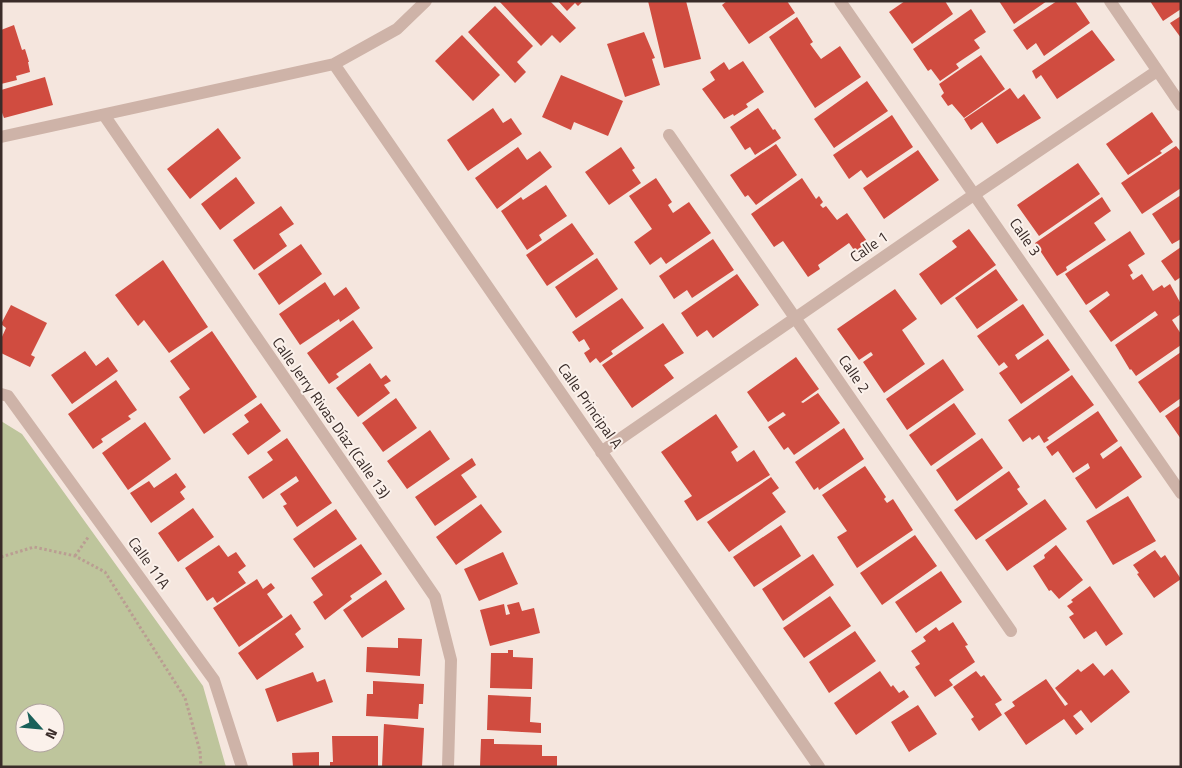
<svg xmlns="http://www.w3.org/2000/svg" width="1182" height="768" viewBox="0 0 1182 768" font-family="'Titillium Web',sans-serif">
<rect width="100%" height="100%" fill="#f5e6de"/>
<path fill="#bec59c" fill-rule="evenodd" d="M1,421L22,434L203,686L226,767H1ZM25,713H55V743H25Z"/>
<path fill="#d04c40" d="M499,1H550L576,28L560,43L552,35L541,46Z
M558,1H583L578,6L575,3L567,11Z
M648,1H686L701,59L664,68Z
M727,1H787L795,13L749,44L722,5Z
M905,1H945L953,14L912,44L889,12Z
M999,1H1047L1014,24Z
M1057,1H1075L1090,23L1044,56L1036,43L1027,50L1013,30Z
M1150,1H1181V9L1163,21Z
M495,6L533,46L517,62L526,72L515,83L468,32Z
M971,9L986,32L974,40L980,48L956,64L959,68L940,81L931,69L928,71L913,49Z
M1181,16V38L1170,23Z
M797,17L813,42L810,44L821,59L840,46L861,77L815,108L769,37Z
M14,25L22,50L25,49L29,62H28L30,72L16,76L17,80L1,84V30Z
M1092,30L1115,60L1057,99L1041,75L1036,79L1032,71Z
M644,32L655,58L652,59L660,85L625,97L607,44Z
M462,35L500,75L473,101L435,61Z
M981,55L1005,89L964,118L952,104L948,106L941,96L944,93L939,84Z
M743,61L764,92L746,104L748,107L734,116L733,114L724,119L702,89L715,80L710,72L724,62L729,70Z
M561,75L623,101L608,136L574,122L571,130L542,117Z
M45,77L53,105L4,118L1,110V90Z
M867,81L888,111L834,148L814,119Z
M1010,88L1018,99L1024,94L1041,118L997,144L982,122L971,130L964,119Z
M493,108L503,123L511,118L522,134L468,171L447,140Z
M758,108L773,130L775,129L781,138L755,155L750,147L745,150L730,127Z
M1152,112L1173,142L1160,151L1162,153L1128,175L1106,144Z
M892,115L913,147L867,178L861,170L849,179L833,155Z
M218,128L241,158L190,199L167,169Z
M776,144L797,175L756,205L748,195L745,197L730,175Z
M1176,146L1181,152V188L1142,214L1121,183Z
M518,147L527,160L540,151L552,167L497,209L475,178Z
M621,147L635,168L632,170L641,183L609,205L585,172Z
M918,150L939,180L884,219L863,188Z
M1078,163L1100,194L1039,236L1017,205Z
M236,177L255,203L220,230L201,204Z
M656,178L672,202L668,205L673,213L689,202L711,233L666,264L661,257L650,265L634,242L652,229L629,196Z
M802,178L816,199L819,196L823,202L820,205L823,208L826,206L837,220L847,213L869,244L856,253L849,243L818,265L820,269L808,277L783,241L774,247L751,214Z
M546,185L567,216L539,235L542,240L527,250L501,211L521,197L523,200Z
M1181,195V239L1172,244L1152,214Z
M1102,197L1111,211L1094,223L1106,240L1066,267L1067,270L1057,276L1035,243Z
M281,206L294,224L279,234L287,246L254,270L233,240Z
M572,223L594,254L547,286L526,255Z
M969,229L996,265L941,305L919,274L957,247L952,241Z
M1130,231L1145,254L1128,265L1133,273L1130,275L1133,280L1142,274L1153,291L1162,285L1164,288L1170,284L1181,304V314L1172,320L1181,334V345L1136,376L1131,369L1130,370L1115,345L1158,315L1155,311L1111,342L1089,311L1110,295L1107,291L1086,305L1065,274Z
M713,239L734,270L692,298L687,290L674,299L659,276Z
M301,244L322,274L279,305L258,274Z
M1181,247V277L1175,281L1161,261Z
M597,258L618,289L576,318L555,287Z
M163,260L208,327L169,353L144,320L138,326L115,295Z
M996,269L1018,300L977,329L955,298Z
M737,274L759,305L713,338L707,330L697,337L681,313Z
M325,282L334,296L346,287L360,308L340,322L339,319L300,345L279,314Z
M895,289L917,319L902,330L925,364L884,393L863,362L873,355L871,352L859,360L837,329Z
M622,298L644,328L611,351L613,354L600,363L596,358L590,363L584,353L590,349L584,339L579,342L572,332Z
M1023,304L1044,335L1015,355L1018,360L1048,339L1070,370L1021,404L999,373L1008,367L1004,362L999,366L977,336Z
M11,305L47,323L31,355L35,357L30,367L1,353V339L6,328L1,324Z
M353,320L373,348L336,374L339,377L329,384L307,353Z
M663,323L684,353L664,365L674,378L632,408L602,365Z
M212,331L257,397L204,434L179,397L190,389L170,361Z
M85,351L96,366L108,357L118,371L72,404L51,375Z
M1181,352V398L1160,413L1138,382Z
M796,357L819,389L801,402L803,403L818,393L840,423L794,455L788,447L784,450L768,427L786,415L783,412L768,422L747,392Z
M943,359L964,390L907,430L886,399Z
M370,363L381,379L386,375L391,381L384,385L390,393L358,417L336,388Z
M1072,375L1094,405L1047,438L1049,440L1044,443L1039,435L1032,440L1030,437L1023,442L1008,420Z
M116,380L137,410L128,416L131,419L101,439L103,442L93,449L68,414Z
M396,398L417,428L383,452L362,423Z
M261,403L281,431L248,455L232,434L249,422L244,415Z
M954,403L976,434L931,466L909,435Z
M1181,405V439L1165,416Z
M1098,411L1118,441L1100,454L1103,459L1121,446L1142,477L1096,509L1075,478L1090,468L1088,463L1073,473L1058,451L1052,456L1046,447Z
M716,414L738,447L731,452L737,462L754,450L770,475L697,521L684,501L692,496L661,452Z
M145,422L171,459L128,490L102,453Z
M844,428L864,459L819,490L818,487L814,490L795,462Z
M430,430L450,459L407,489L387,461Z
M287,438L332,503L297,527L283,506L287,504L280,494L299,481L296,476L263,499L248,477L273,460L267,452Z
M982,438L1003,468L957,501L936,470Z
M472,458L476,465L461,475L477,497L435,526L415,497Z
M865,466L886,497L884,499L887,503L893,499L913,530L857,568L837,537L847,531L822,495Z
M1009,471L1020,487L1017,489L1028,504L976,540L954,510Z
M176,473L186,487L180,492L185,499L151,523L130,493L149,481L154,488Z
M771,477L779,488L772,493L786,512L729,552L707,522Z
M1128,496L1156,541L1113,565L1086,521Z
M1045,499L1067,529L1007,571L985,540Z
M481,504L502,532L456,565L436,537Z
M193,508L214,537L178,562L158,533Z
M336,509L357,539L314,568L293,539Z
M781,525L801,556L754,587L733,557Z
M915,535L937,566L882,605L860,573Z
M361,544L382,574L350,596L352,599L325,620L313,602L323,595L311,578Z
M219,545L228,557L236,552L246,566L238,572L246,583L217,603L213,597L207,601L185,568Z
M1056,545L1083,580L1059,599L1051,590L1049,591L1033,566L1045,558L1044,555Z
M1155,550L1161,558L1165,555L1181,579L1154,598L1137,574L1139,573L1133,565Z
M503,552L518,584L479,601L464,569Z
M813,554L834,585L783,621L762,589Z
M941,571L962,602L916,633L895,602Z
M257,579L263,589L271,583L275,588L267,594L283,617L239,647L213,608Z
M386,580L405,609L362,638L343,610Z
M1090,586L1123,634L1106,646L1096,631L1084,639L1069,617L1074,614L1067,606L1073,602L1071,600Z
M830,596L851,626L804,658L783,628Z
M519,602L522,611L534,608L540,633L490,646L480,610L504,604L506,615L510,614L507,605Z
M291,614L301,629L295,634L304,647L257,680L238,653Z
M953,622L968,645L965,646L975,662L949,680L953,685L935,697L915,667L920,664L911,651L926,641L923,637L936,627L939,631Z
M855,631L876,661L829,693L809,662Z
M398,638L422,639L420,676L366,672L367,647L398,648Z
M508,650H513V657L533,658L532,689L490,688L491,653H508Z
M1093,663L1104,676L1112,669L1130,692L1091,723L1081,710L1073,716L1084,729L1076,735L1064,719L1026,745L1004,713L1015,706L1012,702L1046,679L1065,706L1068,704L1055,688L1078,669L1081,672Z
M880,671L891,687L893,685L899,693L904,690L909,697L856,735L834,703Z
M976,671L981,677L984,675L1002,700L995,704L1002,715L979,731L971,719L974,717L953,687Z
M313,672L317,682L325,679L333,702L277,722L265,689Z
M373,681L424,684L423,704H419L418,719L366,716L367,694H373Z
M488,695L531,697L530,722L541,723V733L487,730Z
M918,705L937,734L909,752L891,722Z
M384,724L424,728L422,767H382Z
M332,736H378V767H330V762H333Z
M481,739H494V744L542,745V756H557V767H480Z
M319,752V767H293L292,753Z"/>
<g fill="none" stroke-linecap="round" stroke-linejoin="round">
<path stroke="#ba9d92" stroke-width="3" stroke-dasharray="2.5 2.5" stroke-linecap="butt" d="M75,556L89,536
M1,557L34,547L75,556L105,572L185,698L200,751L201,767"/>
<path stroke="#ceb3a8" stroke-width="12" d="M840,1L1181,493
M1110,1L1181,105
M334,64L819,767
M104,115L435,597L451,660L448,767
M669,135L1011,631
M1,137L334,64L397,29L426,1
M1,394L8,396L214,680L242,767
M601,452L975,194L1157,71"/>
</g>
<g text-anchor="middle" stroke-width="4" stroke-linejoin="round" paint-order="stroke">
<g font-size="15" fill="#3a2c29" stroke="#fbf1eb">
<text transform="translate(1025 237) rotate(55)" y="5">Calle 3</text>
<text transform="translate(869 247) rotate(-35)" y="5">Calle 1</text>
<text transform="translate(854 374) rotate(55)" y="5">Calle 2</text>
<text transform="translate(590 406) rotate(55)" y="5">Calle Principal A</text>
<text transform="translate(331 418) rotate(55)" y="5">Calle Jerry Rivas Díaz (Calle 13)</text>
<text transform="translate(149 563) rotate(54)" y="5">Calle 11A</text>
</g>
</g>
<rect width="1182" height="768" fill="none" stroke="#3a2c29" stroke-width="5"/>
<g transform="translate(40 728) rotate(117)"><circle r="24" fill="#fbf1eb" stroke="#aea29d"/>
<path d="M0-4L9 19L0 12L-9 19Z" fill="#1a6059"/>
<text y="-8" font-size="14" font-weight="bold" text-anchor="middle" fill="#3a2c29">N</text>
</g>
</svg>
